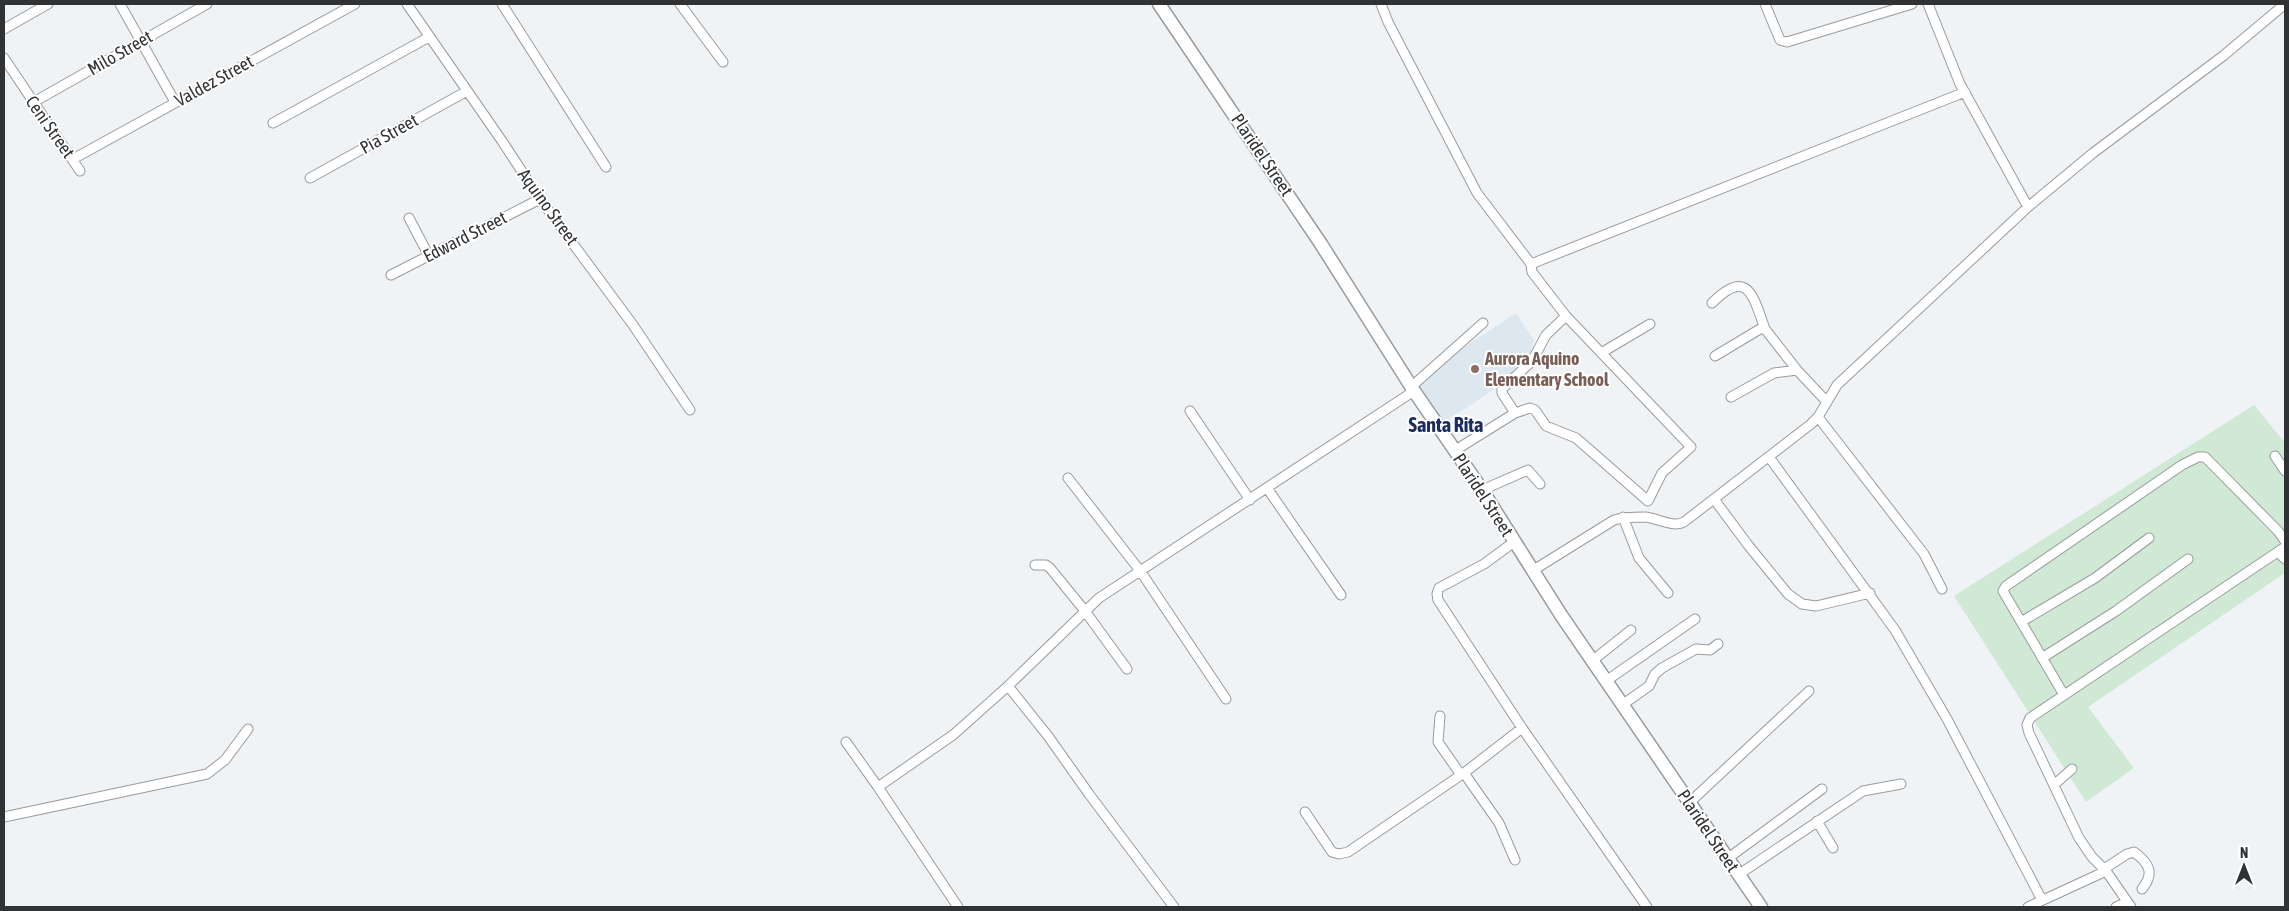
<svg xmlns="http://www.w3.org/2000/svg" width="2289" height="911" viewBox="0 0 2289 911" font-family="'Asap Condensed',sans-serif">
<rect width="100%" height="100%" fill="#eff3f6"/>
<path fill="#dde7ef" d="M1516,313L1534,340L1529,358L1504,383L1443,423L1414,380Z"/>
<path fill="#d0e9d5" d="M2254,405L2285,443V573L2088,707L2134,768L2086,802L1954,596Z"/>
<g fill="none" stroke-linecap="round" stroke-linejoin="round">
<defs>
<path id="street" d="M120,4L175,102
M407,4L502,141L540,199L633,325L690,410
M502,4L606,167
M680,4L723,62
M1381,4L1388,22L1477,193L1531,264
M1765,4L1780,40L1787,42L1912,4
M1928,4L1960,84L2028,207
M4,29L48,4
M4,58L80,171
M32,103L207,4
M273,123L429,37
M73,159L355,4
M310,178L467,91
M409,218L429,256
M391,275L540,199
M1712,303C1748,267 1753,296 1765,329
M1601,353L1650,324
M1715,356L1760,329H1765L1797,370L1827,402
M1411,387L1483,323
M1731,397L1774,373L1797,370
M1190,411L1250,500
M1515,413L1530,408L1535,410L1546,426L1576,438L1648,501L1662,473L1691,447L1566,316L1532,272L1531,264L1965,92
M1818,417L1924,554L1942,589
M1454,451L1515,413L1502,393V389L1532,361L1546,335L1566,316
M2275,456L2285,471
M1769,457L1895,630L1947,719L2042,900
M1068,478L1141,572L1226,699
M1267,488L1341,595
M1482,490L1528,470L1540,484
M1714,499L1748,545L1788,594L1802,604L1816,606L1870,593
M1623,517L1639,558L1668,593
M1514,542L1484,564L1439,588L1437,594L1438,600L1522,728L1647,907
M2278,552L2285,559
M1035,565H1046L1050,568L1085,611L1127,669
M1532,571L1614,520C1624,517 1635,517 1645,517C1657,518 1673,528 1684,522L1811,424L1818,417L1837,385L2028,207L2093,153L2223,56L2285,4
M2021,622L2095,578L2149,538
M2042,658L2116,611L2188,559
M1592,661L1631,630
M1606,681L1695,619
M1008,686L1048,736L1089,794L1174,907
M2064,695L2003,591L2006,586L2182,465L2198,457H2205L2278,531L2285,541
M1622,705L1649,686L1655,674L1662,668L1696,649L1710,650L1718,644
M1440,716L1438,742L1461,775
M846,742L878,787
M2055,784L2072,769
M1689,803L1809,691
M1305,812L1332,852L1339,854L1348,852L1464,773
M4,817L207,774L225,760L248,729
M1817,821L1833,848
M1727,859L1822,789
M1515,860L1499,823L1464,773L1522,728
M2104,869L2127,854L2134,852C2149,863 2155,873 2142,889
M2106,871L2092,857L2079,838L2029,733L2027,725L2030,718L2285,547
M1738,875L1863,791L1901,784
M958,907L878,787L953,735L1008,686L1099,598L1414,391
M2028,907L2106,871L2131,907
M2116,907L2127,902"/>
<path id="secondary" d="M1159,4L1321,244L1414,391L1482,490L1561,615L1761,907"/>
</defs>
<use href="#street" stroke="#989b9e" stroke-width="11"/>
<use href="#secondary" stroke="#989b9e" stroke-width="15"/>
<use href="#street" stroke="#fff" stroke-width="9"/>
<use href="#secondary" stroke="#fff" stroke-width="12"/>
</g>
<circle fill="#8d6e63" stroke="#fff" stroke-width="2" cx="1475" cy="369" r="5"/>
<g text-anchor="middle" stroke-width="4" stroke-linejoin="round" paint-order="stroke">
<g font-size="18" fill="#313234" stroke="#fff">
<text transform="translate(120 53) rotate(-30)" y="6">Milo Street</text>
<text transform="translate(214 81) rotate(-29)" y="6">Valdez Street</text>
<text transform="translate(50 127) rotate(55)" y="6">Ceni Street</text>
<text transform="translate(389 134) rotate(-29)" y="6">Pia Street</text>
<text transform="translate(1262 155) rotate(56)" y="6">Plaridel Street</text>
<text transform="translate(548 207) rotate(54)" y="6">Aquino Street</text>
<text transform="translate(465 237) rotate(-27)" y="6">Edward Street</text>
<text transform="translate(1483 495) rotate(57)" y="6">Plaridel Street</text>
<text transform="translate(1708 831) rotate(56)" y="6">Plaridel Street</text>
</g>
<g font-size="18" font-weight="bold" fill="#785e54" stroke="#fff" text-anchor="start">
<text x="1485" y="365">Aurora Aquino<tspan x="1485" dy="21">Elementary School</tspan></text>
</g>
<g font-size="20" font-weight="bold" fill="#1a2c63" stroke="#fff">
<text x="1446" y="432">Santa Rita</text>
</g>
</g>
<rect width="2289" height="911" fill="none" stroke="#313234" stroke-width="10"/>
<g transform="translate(2244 866)" stroke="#ffffff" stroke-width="4" paint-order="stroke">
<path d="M0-4L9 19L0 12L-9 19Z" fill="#313234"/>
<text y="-8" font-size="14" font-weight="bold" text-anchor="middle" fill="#313234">N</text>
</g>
</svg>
